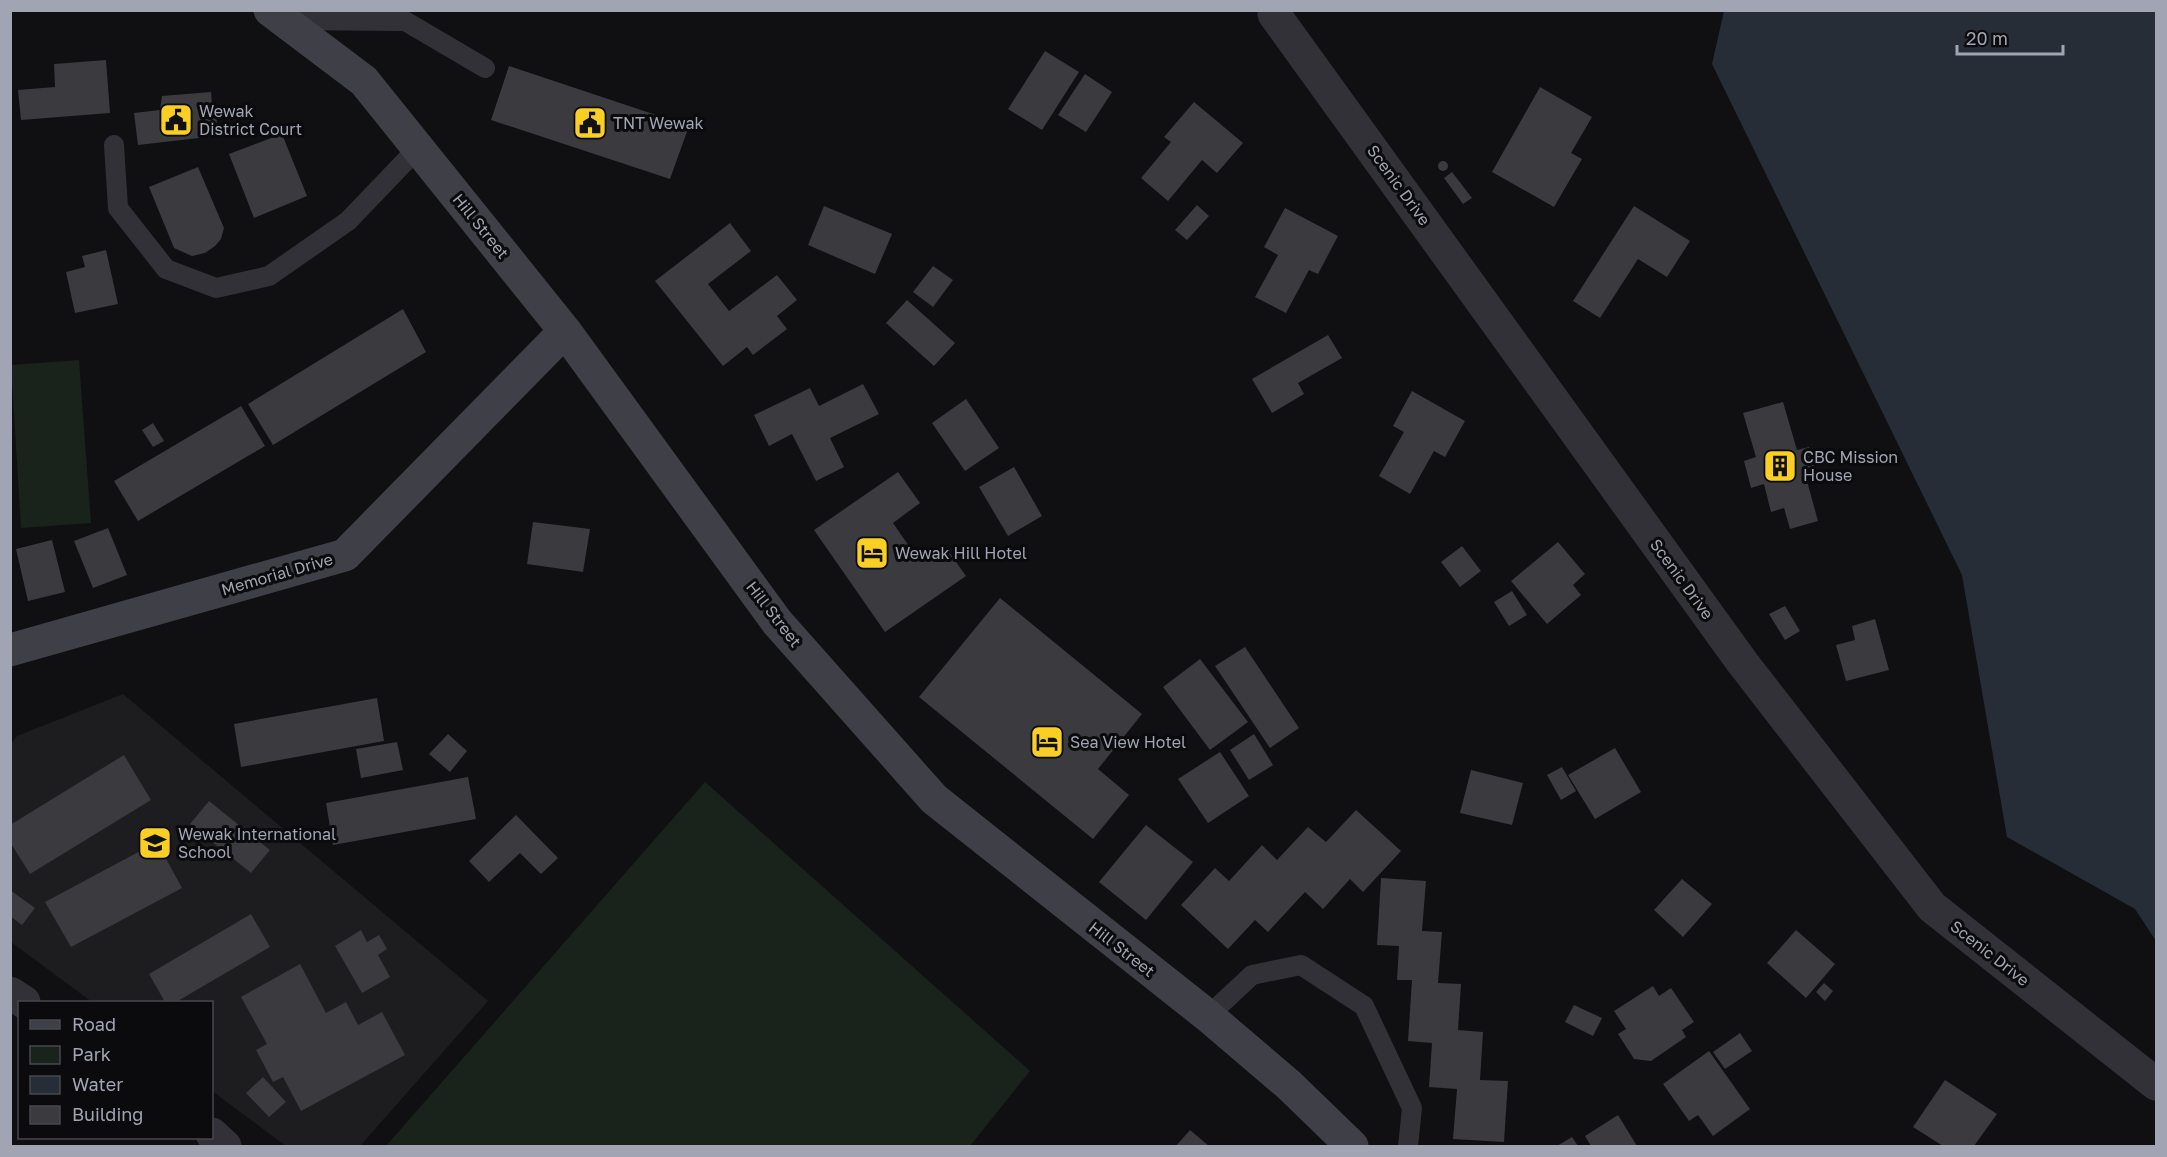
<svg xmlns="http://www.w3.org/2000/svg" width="2167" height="1157" viewBox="0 0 2167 1157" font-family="'Golos Text',sans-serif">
<rect width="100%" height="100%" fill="#101012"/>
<path fill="#1d1c1f" d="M123,694L488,1001L360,1146H286L212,1091V1002H92L11,942L10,745L17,736Z"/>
<path fill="#1a221c" d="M79,360L91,523L21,528L11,365Z
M705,782L1030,1071L970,1146H386Z"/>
<path fill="#262d36" d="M1724,11H2156V941L2135,909L2007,837L1962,575L1712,64Z"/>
<path fill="#3a3a3f" d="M1045,51L1079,72L1042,130L1008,109Z
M106,60L110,113L21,120L18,90L55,87L54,64Z
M509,66L689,126L670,179L491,120Z
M1085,74L1112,92L1086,132L1058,115Z
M1540,87L1592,117L1571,153L1582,159L1554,207L1492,172Z
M211,92L212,104L216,108L217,128L208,137L138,145L134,113L160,110L162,96Z
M1194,102L1243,143L1217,173L1202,160L1168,201L1141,178L1171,142L1164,137Z
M282,134L307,196L254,218L229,154Z
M1438 166a5 5 0 1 1 10 0a5 5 0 1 1-10 0Z
M198,167L224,228L221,239L215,246L205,253L192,256L174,248L149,187Z
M1452,172L1472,198L1463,204L1444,178Z
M1197,205L1209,216L1187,240L1175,230Z
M824,206L892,234L875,274L808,245Z
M1634,206L1690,241L1667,277L1638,259L1600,318L1573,301Z
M1285,208L1338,236L1318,274L1309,270L1286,313L1255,297L1278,255L1264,247Z
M730,223L751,251L708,284L729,311L777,275L797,300L777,316L787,329L753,355L747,347L723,366L655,281Z
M106,250L118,304L75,313L66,272L85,267L82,256Z
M933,266L953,280L933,307L913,292Z
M907,300L955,343L934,366L886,323Z
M403,309L426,352L273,445L248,404Z
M1328,335L1342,358L1298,383L1304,394L1272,413L1252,379Z
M863,384L879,414L830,438L844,467L816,481L792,434L769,446L754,415L810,388L819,406Z
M1412,391L1465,421L1445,457L1434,451L1410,494L1379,476L1404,432L1393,426Z
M966,399L999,448L965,471L932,423Z
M1783,402L1797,450L1809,447L1816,471L1805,474L1818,521L1790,529L1784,508L1771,512L1764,484L1751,488L1744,461L1756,457L1743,413Z
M241,406L265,446L138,521L114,481Z
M153,423L164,441L153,447L142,430Z
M1014,467L1042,516L1008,536L979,487Z
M898,472L920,503L893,523L920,562L944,545L966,576L885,632L814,530Z
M533,522L590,529L583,572L527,564Z
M108,528L127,575L93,588L74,541Z
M52,540L65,592L28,601L16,549Z
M1558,542L1585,574L1573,585L1581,595L1547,624L1511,581Z
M1462,546L1481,571L1460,587L1441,562Z
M1512,591L1527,615L1509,626L1494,602Z
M1000,598L1142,714L1098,769L1129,795L1093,839L919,697Z
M1785,606L1800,631L1785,640L1769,614Z
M1875,619L1889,670L1846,681L1836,645L1855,640L1852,626Z
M1245,647L1299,728L1270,748L1215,666Z
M1200,659L1248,722L1210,750L1163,687Z
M377,698L384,741L241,767L234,724Z
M448,734L467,751L450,772L429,754Z
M1254,734L1273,765L1249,780L1230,750Z
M397,742L403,770L361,778L356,749Z
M1615,748L1641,792L1595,819L1568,775Z
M1220,752L1249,796L1208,823L1178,779Z
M124,755L151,800L30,874L10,842V825Z
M1562,767L1576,791L1561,800L1547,775Z
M1471,770L1523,783L1512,825L1460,813Z
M468,777L476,819L333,845L326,803Z
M209,801L270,850L251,873L190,824Z
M1356,810L1401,851L1363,892L1350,879L1323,909L1305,892L1268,932L1255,920L1228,949L1181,905L1215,868L1229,881L1262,845L1277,860L1308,827L1326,842Z
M516,815L558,858L541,874L520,853L489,882L469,861Z
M1146,825L1193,862L1146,920L1099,882Z
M157,842L182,888L71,947L45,902Z
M1381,878L1426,881L1422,931L1442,932L1438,983L1461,984L1458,1030L1483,1032L1480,1080L1508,1081L1504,1142L1453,1139L1457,1089L1429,1087L1432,1043L1408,1041L1412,980H1397L1399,946L1377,945Z
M1682,879L1712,904L1683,937L1654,910Z
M10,890L35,908L22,925L10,916Z
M251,914L270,947L176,1002H165L149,974Z
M361,930L367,942L379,935L387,949L378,955L390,977L362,993L335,946Z
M1796,930L1835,964L1806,998L1767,963Z
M300,964L326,1013L346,1002L358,1025L382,1012L405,1055L301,1111L283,1077L273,1082L256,1050L267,1044L241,997Z
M1824,983L1833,991L1825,1001L1816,992Z
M1653,986L1659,996L1671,988L1694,1022L1682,1030L1686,1037L1651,1061L1634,1059L1618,1034L1626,1029L1614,1011Z
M1574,1005L1602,1018L1593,1036L1565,1022Z
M1740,1033L1752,1051L1725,1069L1713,1052Z
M1709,1051L1750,1109L1713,1136L1698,1115L1689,1121L1663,1084Z
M263,1077L286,1102L269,1117L246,1093Z
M1945,1080L1997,1114L1974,1146H1943L1913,1127Z
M1618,1115L1637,1146H1591L1585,1136Z
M1190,1130L1209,1146H1176Z
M1572,1137L1578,1146H1557Z"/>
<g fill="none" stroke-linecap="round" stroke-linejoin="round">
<path stroke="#313137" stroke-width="20" d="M285,20L405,21L485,68
M114,145L118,208L166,269L216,288L269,276L348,221L418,148
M1208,1016L1252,975L1301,965L1364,1006L1412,1108L1408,1146"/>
<path stroke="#313137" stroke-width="33" d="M1274,14L1742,662L1932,907L2156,1084
M10,993L24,1002
M212,1134L225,1146"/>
<path stroke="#3f4047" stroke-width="33" d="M270,10L364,81L565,331L777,622L934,799L1208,1016L1289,1085L1352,1146
M10,650L345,555L565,331"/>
</g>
<defs>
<symbol id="civic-square" viewBox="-11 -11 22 22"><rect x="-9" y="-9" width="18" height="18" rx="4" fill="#f8cf22" stroke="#0b0b0d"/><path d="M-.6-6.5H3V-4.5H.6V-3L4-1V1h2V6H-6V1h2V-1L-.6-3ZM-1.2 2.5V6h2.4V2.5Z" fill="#111"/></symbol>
<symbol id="building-square" viewBox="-11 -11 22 22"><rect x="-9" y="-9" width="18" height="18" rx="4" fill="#f8cf22" stroke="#0b0b0d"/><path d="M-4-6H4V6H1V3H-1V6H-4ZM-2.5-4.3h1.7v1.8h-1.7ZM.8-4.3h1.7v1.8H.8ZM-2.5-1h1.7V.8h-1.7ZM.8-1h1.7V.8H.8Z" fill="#111"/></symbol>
<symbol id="hotel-square" viewBox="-11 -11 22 22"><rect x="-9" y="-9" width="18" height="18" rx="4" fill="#f8cf22" stroke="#0b0b0d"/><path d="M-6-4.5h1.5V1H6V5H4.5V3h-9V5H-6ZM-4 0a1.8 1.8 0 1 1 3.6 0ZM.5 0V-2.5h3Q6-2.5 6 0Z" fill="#111"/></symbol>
<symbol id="school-square" viewBox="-11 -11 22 22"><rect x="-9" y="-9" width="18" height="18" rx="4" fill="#f8cf22" stroke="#0b0b0d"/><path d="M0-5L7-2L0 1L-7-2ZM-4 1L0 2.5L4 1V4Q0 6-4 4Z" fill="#111"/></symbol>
</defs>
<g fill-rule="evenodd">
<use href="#civic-square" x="157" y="101" width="38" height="38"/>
<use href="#civic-square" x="571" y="104" width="38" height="38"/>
<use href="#building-square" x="1761" y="447" width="38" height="38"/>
<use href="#hotel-square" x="853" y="534" width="38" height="38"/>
<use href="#hotel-square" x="1028" y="723" width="38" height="38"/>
<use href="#school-square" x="136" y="824" width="38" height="38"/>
</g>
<g text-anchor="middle" stroke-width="6" stroke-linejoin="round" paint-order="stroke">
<g font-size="16" fill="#a1a4b3" stroke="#0b0b0d" text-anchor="start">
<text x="199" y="117">Wewak<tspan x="199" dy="18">District Court</tspan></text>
<text x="613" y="129">TNT Wewak</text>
<text x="1803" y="463">CBC Mission<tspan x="1803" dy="18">House</tspan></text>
<text x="895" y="559">Wewak Hill Hotel</text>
<text x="1070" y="748">Sea View Hotel</text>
<text x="178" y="840">Wewak International<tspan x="178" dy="18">School</tspan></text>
</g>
<g font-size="16" fill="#a1a4b3" stroke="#0b0b0d">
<text transform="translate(1399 185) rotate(54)" y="6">Scenic Drive</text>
<text transform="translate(481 226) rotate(51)" y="6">Hill Street</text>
<text transform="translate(277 574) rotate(-16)" y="6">Memorial Drive</text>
<text transform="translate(1682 579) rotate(54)" y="6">Scenic Drive</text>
<text transform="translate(774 614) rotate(52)" y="6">Hill Street</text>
<text transform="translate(1122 949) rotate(38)" y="6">Hill Street</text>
<text transform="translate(1990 953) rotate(38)" y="6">Scenic Drive</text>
</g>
</g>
<rect width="2167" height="1157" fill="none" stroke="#a1a4b3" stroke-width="24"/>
<rect x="18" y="1001" width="195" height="138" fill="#0b0b0d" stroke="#47484f" stroke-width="1.5"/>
<rect x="30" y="1020" width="30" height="9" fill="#3f4047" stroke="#47484f" stroke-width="1.5"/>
<text x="72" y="1031" font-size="18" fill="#a1a4b3">Road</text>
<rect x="30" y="1046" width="30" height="18" fill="#1a221c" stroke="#47484f" stroke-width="1.5"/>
<text x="72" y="1061" font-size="18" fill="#a1a4b3">Park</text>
<rect x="30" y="1076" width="30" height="18" fill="#262d36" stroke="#47484f" stroke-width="1.5"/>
<text x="72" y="1091" font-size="18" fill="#a1a4b3">Water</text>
<rect x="30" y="1106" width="30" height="18" fill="#3a3a3f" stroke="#47484f" stroke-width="1.5"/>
<text x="72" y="1121" font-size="18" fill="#a1a4b3">Building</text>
<path d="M1957 45v9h106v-9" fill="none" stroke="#a1a4b3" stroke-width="3"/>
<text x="1966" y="45" font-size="18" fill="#a1a4b3" stroke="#0b0b0d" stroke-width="4.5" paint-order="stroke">20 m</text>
</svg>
